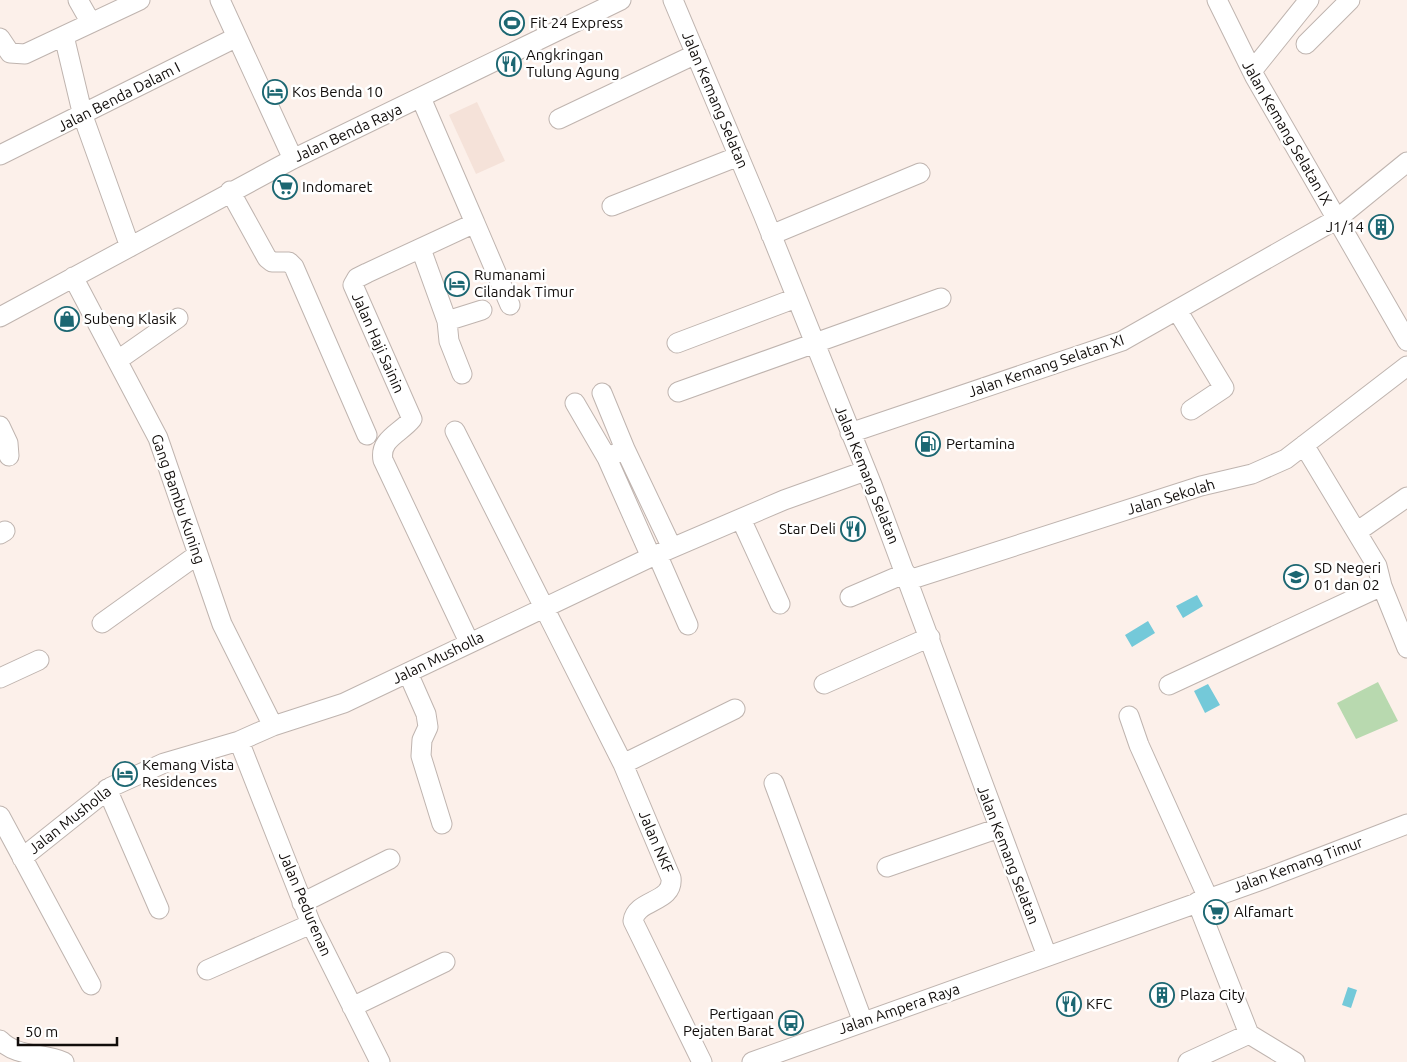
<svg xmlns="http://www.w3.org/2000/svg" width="1407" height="1062" viewBox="0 0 1407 1062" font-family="Ubuntu,sans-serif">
<rect width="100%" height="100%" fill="#fcf0ea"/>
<path fill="#f5e2d9" d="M477,102L505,161L476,174L449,115Z"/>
<path fill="#b8d9af" d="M1378,682L1398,721L1356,739L1337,703Z"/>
<path fill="#74c9d9" d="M1197,595L1203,606L1183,618L1176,606Z
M1148,621L1155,633L1132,647L1125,635Z
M1208,684L1220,705L1205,713L1194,691Z
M1348,987L1357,990L1351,1008L1342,1005Z"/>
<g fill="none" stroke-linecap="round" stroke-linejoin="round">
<defs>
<path id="minor" d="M78,0L91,23
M220,0L293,159
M673,0L763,214L872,485L1047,956
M1217,0L1255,77L1407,341
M64,36L83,116L130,247
M0,38L10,53L25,54L140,0
M1306,44L1350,0
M1252,71L1309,0
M421,98L475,223L367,273L357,278L353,285L412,419C401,433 379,439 383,460L469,642
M559,119L696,54
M0,155L237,37
M230,191L267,258L272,262H289L294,267L367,435
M612,206L739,156
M475,223L510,305
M771,235L920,173
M421,249L447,321L449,341L462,374
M73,277L158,438L222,624L273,726
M1177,310L1224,388L1191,410
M0,317L293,159L621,0
M447,321L482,310
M677,343L796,298
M118,360L178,318
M678,392L941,298
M602,393L625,449
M575,403L607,458
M0,426L8,443L9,456
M455,431L623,764L671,878C674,903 636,899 633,921L702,1062
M850,433L1122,341L1337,219L1407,162
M1304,445L1377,566L1382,586L1407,648
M741,519L780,604
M1358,531L1407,497
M0,534L5,531
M657,554L688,625
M651,557L607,458L625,449L672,548
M909,580L1201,486L1252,474L1286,459L1407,366
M850,597L906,573
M102,623L197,555
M408,673L426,714L428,727L422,740L421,756L442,824
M0,678L39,660
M824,684L930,637
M1169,685L1382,586
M1129,716L1139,745L1208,898
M239,741L311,924L380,1062
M623,764L735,709
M774,783L863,1022
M107,789L159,909
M0,816L91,985
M22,858L111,787L164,763L239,741L273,726L344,703L651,557L784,500L865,471
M887,867L999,828
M1197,902L1249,1034L1295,1062
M302,903L390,859
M207,970L311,924
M352,1007L445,962
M0,1040C17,1058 43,1052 64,1062
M752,1062L1267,878L1407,824
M1188,1062L1249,1034"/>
</defs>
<use href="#minor" stroke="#bfb4af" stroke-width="21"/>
<use href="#minor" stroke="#fff" stroke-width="19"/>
</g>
<defs>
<symbol id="stadium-ring" viewBox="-11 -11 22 22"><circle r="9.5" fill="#fff" stroke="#1c6772" stroke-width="1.5"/><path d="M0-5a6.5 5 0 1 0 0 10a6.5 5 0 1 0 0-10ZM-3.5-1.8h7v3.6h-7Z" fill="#1c6772"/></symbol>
<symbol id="restaurant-ring" viewBox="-11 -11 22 22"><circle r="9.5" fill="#fff" stroke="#1c6772" stroke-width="1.5"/><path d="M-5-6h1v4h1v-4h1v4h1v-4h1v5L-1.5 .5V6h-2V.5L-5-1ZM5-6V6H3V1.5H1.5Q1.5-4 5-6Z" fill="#1c6772"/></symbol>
<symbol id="hotel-ring" viewBox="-11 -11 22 22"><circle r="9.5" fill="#fff" stroke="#1c6772" stroke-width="1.5"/><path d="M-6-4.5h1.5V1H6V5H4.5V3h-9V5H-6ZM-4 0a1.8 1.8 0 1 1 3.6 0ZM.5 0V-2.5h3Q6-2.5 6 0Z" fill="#1c6772"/></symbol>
<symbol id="supermarket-ring" viewBox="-11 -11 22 22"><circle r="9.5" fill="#fff" stroke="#1c6772" stroke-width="1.5"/><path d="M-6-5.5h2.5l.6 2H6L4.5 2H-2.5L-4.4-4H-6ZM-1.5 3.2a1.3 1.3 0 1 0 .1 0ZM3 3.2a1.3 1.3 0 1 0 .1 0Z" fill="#1c6772"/></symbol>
<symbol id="building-ring" viewBox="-11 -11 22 22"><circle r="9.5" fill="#fff" stroke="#1c6772" stroke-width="1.5"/><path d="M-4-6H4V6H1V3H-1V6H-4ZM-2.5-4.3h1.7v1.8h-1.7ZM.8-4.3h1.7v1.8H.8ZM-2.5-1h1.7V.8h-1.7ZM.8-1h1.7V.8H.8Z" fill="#1c6772"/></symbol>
<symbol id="shop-ring" viewBox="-11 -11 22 22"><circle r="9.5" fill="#fff" stroke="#1c6772" stroke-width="1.5"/><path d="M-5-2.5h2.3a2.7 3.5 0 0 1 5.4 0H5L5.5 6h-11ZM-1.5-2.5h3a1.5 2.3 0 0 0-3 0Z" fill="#1c6772"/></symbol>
<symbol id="fuel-ring" viewBox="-11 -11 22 22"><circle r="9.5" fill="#fff" stroke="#1c6772" stroke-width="1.5"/><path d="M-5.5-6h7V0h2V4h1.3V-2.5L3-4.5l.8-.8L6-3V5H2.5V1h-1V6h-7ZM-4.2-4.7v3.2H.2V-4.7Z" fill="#1c6772"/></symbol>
<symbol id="school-ring" viewBox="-11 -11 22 22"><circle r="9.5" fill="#fff" stroke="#1c6772" stroke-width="1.5"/><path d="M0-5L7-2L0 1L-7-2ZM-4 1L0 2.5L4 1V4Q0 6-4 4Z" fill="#1c6772"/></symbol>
<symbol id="bus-ring" viewBox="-11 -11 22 22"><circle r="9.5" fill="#fff" stroke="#1c6772" stroke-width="1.5"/><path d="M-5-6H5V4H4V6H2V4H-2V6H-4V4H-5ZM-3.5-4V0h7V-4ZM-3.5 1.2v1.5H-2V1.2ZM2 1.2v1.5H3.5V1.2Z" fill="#1c6772"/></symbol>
</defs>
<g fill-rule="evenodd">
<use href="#stadium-ring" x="498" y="9" width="28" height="28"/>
<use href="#restaurant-ring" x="495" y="50" width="28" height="28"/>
<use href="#hotel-ring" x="261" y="78" width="28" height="28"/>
<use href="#supermarket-ring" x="271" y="173" width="28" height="28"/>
<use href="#building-ring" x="1367" y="213" width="28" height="28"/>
<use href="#hotel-ring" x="443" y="270" width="28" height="28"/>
<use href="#shop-ring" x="53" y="305" width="28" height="28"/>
<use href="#fuel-ring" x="914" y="430" width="28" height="28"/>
<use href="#restaurant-ring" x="839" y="515" width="28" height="28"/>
<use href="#school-ring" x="1282" y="563" width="28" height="28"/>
<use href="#hotel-ring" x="111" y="760" width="28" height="28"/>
<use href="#supermarket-ring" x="1202" y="898" width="28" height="28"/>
<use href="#building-ring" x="1148" y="981" width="28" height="28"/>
<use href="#restaurant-ring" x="1055" y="990" width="28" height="28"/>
<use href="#bus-ring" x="777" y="1009" width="28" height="28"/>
</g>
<g text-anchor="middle" stroke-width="5" stroke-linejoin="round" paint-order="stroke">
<g font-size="15" fill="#110d0b" stroke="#fff" text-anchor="start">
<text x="530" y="28">Fit 24 Express</text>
<text x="526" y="60">Angkringan<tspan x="526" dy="17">Tulung Agung</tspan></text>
<text x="292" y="97">Kos Benda 10</text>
<text x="302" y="192">Indomaret</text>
<text x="1364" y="232" text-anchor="end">J1/14</text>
<text x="474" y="280">Rumanami<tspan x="474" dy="17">Cilandak Timur</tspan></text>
<text x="84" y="324">Subeng Klasik</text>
<text x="946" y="449">Pertamina</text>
<text x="836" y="534" text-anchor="end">Star Deli</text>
<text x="1314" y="573">SD Negeri<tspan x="1314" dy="17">01 dan 02</tspan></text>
<text x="142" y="770">Kemang Vista<tspan x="142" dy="17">Residences</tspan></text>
<text x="1234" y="917">Alfamart</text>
<text x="1180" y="1000">Plaza City</text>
<text x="1086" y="1009">KFC</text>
<text x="774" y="1019" text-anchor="end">Pertigaan<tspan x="774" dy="17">Pejaten Barat</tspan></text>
</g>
<g font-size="15" fill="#110d0b" stroke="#fff">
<text transform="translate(119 97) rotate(-27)" y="5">Jalan Benda Dalam I</text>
<text transform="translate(715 100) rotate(67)" y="5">Jalan Kemang Selatan</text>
<text transform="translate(348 133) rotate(-25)" y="5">Jalan Benda Raya</text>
<text transform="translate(1287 133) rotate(60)" y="5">Jalan Kemang Selatan IX</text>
<text transform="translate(378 343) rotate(66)" y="5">Jalan Haji Sainin</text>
<text transform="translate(1046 366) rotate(-19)" y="5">Jalan Kemang Selatan XI</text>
<text transform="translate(867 475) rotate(68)" y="5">Jalan Kemang Selatan</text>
<text transform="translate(1171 497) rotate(-17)" y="5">Jalan Sekolah</text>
<text transform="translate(178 499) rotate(71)" y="5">Gang Bambu Kuning</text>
<text transform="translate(438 658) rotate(-26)" y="5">Jalan Musholla</text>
<text transform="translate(70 820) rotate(-38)" y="5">Jalan Musholla</text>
<text transform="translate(656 842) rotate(67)" y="5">Jalan NKF</text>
<text transform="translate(1008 855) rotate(69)" y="5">Jalan Kemang Selatan</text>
<text transform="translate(1298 865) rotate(-20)" y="5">Jalan Kemang Timur</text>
<text transform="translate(305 904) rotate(67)" y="5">Jalan Pedurenan</text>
<text transform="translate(899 1009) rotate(-19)" y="5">Jalan Ampera Raya</text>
</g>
</g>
<path d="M18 1037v8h99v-8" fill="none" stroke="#110d0b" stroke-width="2.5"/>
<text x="25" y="1037" font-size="15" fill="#110d0b" stroke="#ffffff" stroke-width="4" paint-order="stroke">50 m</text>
</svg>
